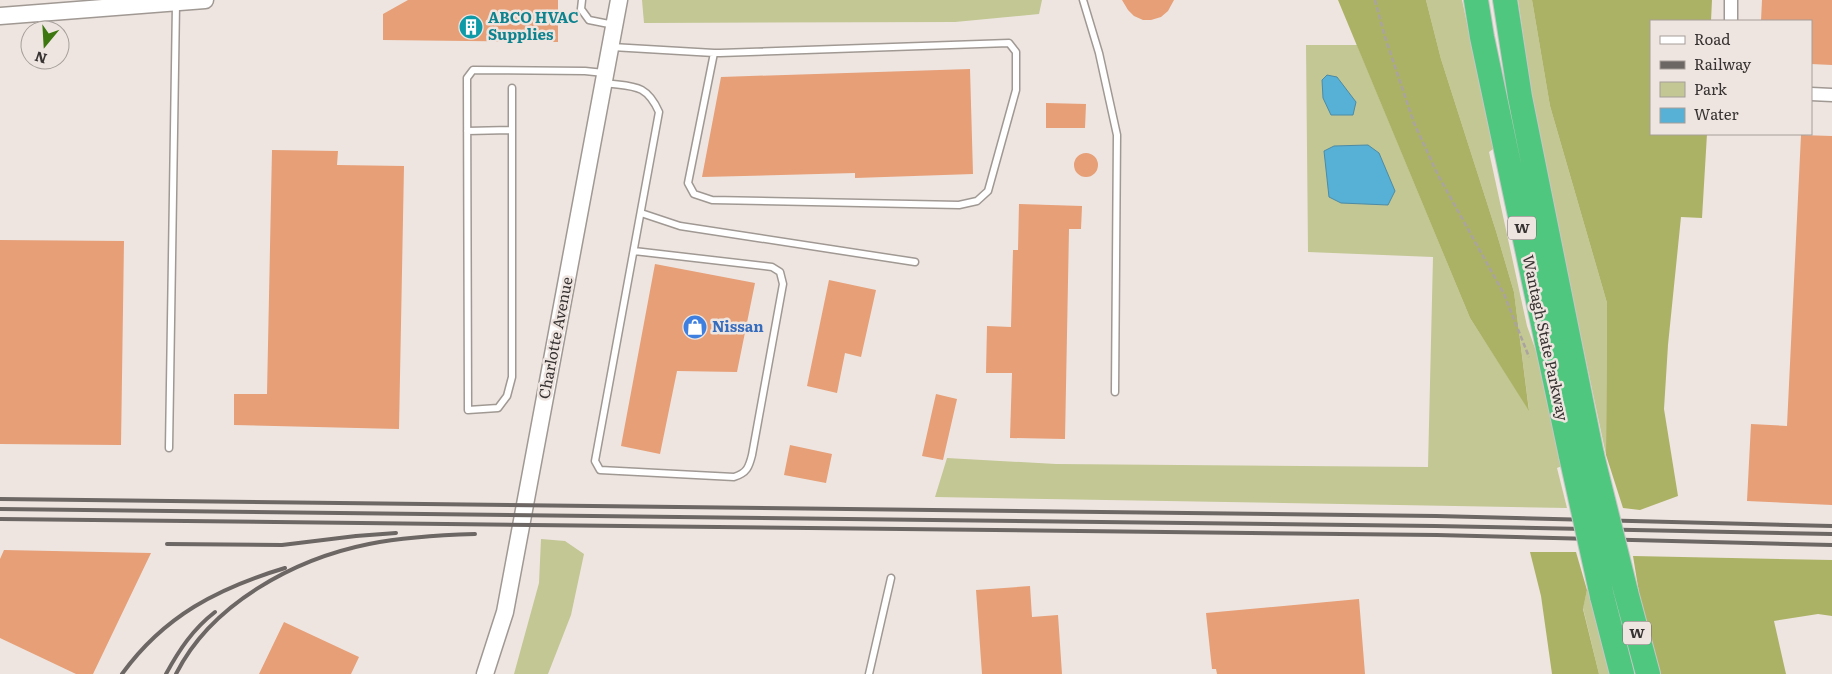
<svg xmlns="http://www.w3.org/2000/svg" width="1832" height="674" viewBox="0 0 1832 674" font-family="Literata,serif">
<rect width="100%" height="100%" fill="#eee5e0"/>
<path fill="#c2c794" d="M642,0H1042L1039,14L955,22L644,23Z
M1426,0H1462L1482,92L1497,146L1489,152L1527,326L1541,365L1562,466L1557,468L1567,508L935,497L947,458L1056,464L1428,467L1433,257L1308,252L1306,45H1357L1470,318L1529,410L1514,292L1496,231L1441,59Z
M1518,0H1532L1550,106L1607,303L1606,455L1571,290L1531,91Z
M541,539L565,541L584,554L571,615L548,674H514L539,583Z
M1587,590L1594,591L1614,674H1599L1583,608Z"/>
<path fill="#acb265" d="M1338,0H1426L1441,59L1496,231L1514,292L1529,411L1470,318Z
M1532,0H1712L1711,21H1651V134H1707L1702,218L1681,217L1668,345L1664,409L1678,496L1640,510L1623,508L1606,455L1607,303L1550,106Z
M1530,552H1576L1587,590L1583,609L1599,674H1552L1541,596Z
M1633,556L1832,560V616L1818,614L1774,621L1786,674H1660L1640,599Z"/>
<path fill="#57b1d6" stroke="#4d8ba5" d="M1327,75L1337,77L1356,102L1353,115H1331L1323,98L1322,80Z
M1368,145L1379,153L1395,191L1388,205L1341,203L1329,197L1324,151L1334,146Z"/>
<path fill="#e69f77" d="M408,0H558V42L383,40V14Z
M1122,0H1174L1168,11L1161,17L1151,20H1143L1134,16L1128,10Z
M1762,0H1832V65L1811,64V21H1761Z
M970,69L973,174L855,178V173L702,177L721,77Z
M1046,103L1086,104L1085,128H1046Z
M1801,135L1832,136V505L1747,501L1751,424L1787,426Z
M272,150L338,151L337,165L404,166L399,429L234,425V394H267Z
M1074 165a12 12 0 1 1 24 0a12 12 0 1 1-24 0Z
M1019,204L1082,206L1081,229H1069L1065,439L1010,438L1012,373H986L987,326L1011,327L1013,250H1018Z
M0,240L124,241L121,445L0,444Z
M655,264L755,283L737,372L677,371L660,454L621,446Z
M829,280L876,290L861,357L845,353L837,393L807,386Z
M936,394L957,399L943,460L922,456Z
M790,445L832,454L826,483L784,475Z
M4,550L151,553L93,674H76L0,638V559Z
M1030,586L1032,617L1058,615L1062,674H982L976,590Z
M1359,599L1365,674H1217L1216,669H1212L1206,613Z
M284,622L359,657L351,674H259Z"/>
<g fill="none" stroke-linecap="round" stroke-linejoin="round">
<defs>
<path id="service" d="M582,0L581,9L589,20L614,25
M1083,0L1099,53L1117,135L1115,392
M612,47L714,53H720L1009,43L1016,52V90L988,191L977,201L959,205L712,200L694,194L688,183L714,53
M605,83C633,87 646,83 659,112L595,461L600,470L734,477C747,473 749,467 752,455L783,284L780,272L772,267L634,251
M512,88V377L507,396L498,408L468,410L467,78L473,70L585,71L604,73
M467,131L512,130
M641,213L680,226L915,262
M169,448L176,4
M869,674L891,578"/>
<path id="minor" d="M1731,21V0
M1811,94L1832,95"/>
<path id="tertiary" d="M0,16L205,0
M485,674L505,612L619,0"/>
<path id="motorway" d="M1476,0L1482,37L1571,456
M1505,0L1520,97L1592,455
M1626,592L1648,674
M1602,596L1622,674"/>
</defs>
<use href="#service" stroke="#a09893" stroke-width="9"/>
<use href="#minor" stroke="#a09893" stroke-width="15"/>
<use href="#tertiary" stroke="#a09893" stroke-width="19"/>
<use href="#motorway" stroke="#c7c6c6" stroke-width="26"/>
<path stroke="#aaa39f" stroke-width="2.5" stroke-dasharray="5 2.5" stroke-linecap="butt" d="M1375,0L1385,37L1414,123L1438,175L1504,294L1529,357"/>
<use href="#service" stroke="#fff" stroke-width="6"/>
<use href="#minor" stroke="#fff" stroke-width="12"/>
<use href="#tertiary" stroke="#fff" stroke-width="16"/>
<use href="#motorway" stroke="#50c77f" stroke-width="24"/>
<path stroke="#6c6664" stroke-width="4" d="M0,499L1436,516L1832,526
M0,509L1435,526L1832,534
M0,519L1437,535L1832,545
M167,544L282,545L356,536L396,533
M122,674C164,616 218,588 285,568
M166,674C179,650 193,629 215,612
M176,674C211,604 294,559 369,544C404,537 439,535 475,534"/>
<defs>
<path id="motorway-bridge" d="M1592,455L1626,592
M1571,456L1602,596"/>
</defs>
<use href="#motorway-bridge" stroke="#c7c6c6" stroke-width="26" stroke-linecap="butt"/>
<use href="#motorway-bridge" stroke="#50c77f" stroke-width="24"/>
</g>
<defs>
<symbol id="building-disc" viewBox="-11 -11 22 22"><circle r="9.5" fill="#0f9aa8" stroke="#eee5e0"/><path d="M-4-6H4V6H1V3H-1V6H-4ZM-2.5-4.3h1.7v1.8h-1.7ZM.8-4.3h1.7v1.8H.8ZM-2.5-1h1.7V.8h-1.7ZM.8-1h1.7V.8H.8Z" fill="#fff"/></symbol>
<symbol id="shop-disc" viewBox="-11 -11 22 22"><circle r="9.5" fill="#3f7fe0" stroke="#eee5e0"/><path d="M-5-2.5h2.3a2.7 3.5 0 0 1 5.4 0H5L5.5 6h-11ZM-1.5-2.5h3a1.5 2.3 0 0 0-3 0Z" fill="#fff"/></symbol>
</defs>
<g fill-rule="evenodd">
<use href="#building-disc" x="457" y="13" width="28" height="28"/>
<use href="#shop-disc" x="681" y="313" width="28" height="28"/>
</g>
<g text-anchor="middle" stroke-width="5" stroke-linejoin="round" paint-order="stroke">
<g fill="#eee5e0" stroke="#6e6866" stroke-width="1">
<rect x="1508" y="216.5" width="28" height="23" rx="4"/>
<rect x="1623" y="621.5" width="28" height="23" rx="4"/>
</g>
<g font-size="14" font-weight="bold" fill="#373332">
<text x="1522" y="233">W</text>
<text x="1637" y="638">W</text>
</g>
<g font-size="15" font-weight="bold" fill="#0d838f" stroke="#eee5e0" text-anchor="start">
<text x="488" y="23">ABCO HVAC<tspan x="488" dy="17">Supplies</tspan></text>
</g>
<g font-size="15" font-weight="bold" fill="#366cbe" stroke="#eee5e0" text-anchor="start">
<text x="712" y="332">Nissan</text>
</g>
<g font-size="15" fill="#373332" stroke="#eee5e0">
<text transform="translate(556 338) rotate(-79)" y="5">Charlotte Avenue</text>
<text transform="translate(1545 338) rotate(78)" y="5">Wantagh State Parkway</text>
</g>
</g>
<rect x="1650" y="20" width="162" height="115" fill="#eee5e0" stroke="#a59e9a"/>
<rect x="1660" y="36" width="25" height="8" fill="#ffffff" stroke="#a59e9a"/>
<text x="1694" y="45" font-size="15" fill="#373332">Road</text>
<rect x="1660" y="61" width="25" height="8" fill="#6c6664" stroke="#a59e9a"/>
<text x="1694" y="70" font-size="15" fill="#373332">Railway</text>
<rect x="1660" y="82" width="25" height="15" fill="#c2c794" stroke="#a59e9a"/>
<text x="1694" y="95" font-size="15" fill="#373332">Park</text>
<rect x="1660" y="108" width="25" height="15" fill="#57b1d6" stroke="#a59e9a"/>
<text x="1694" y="120" font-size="15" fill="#373332">Water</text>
<g transform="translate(45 45) rotate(198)"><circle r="24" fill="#eee5e0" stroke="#a59e9a"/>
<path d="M0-4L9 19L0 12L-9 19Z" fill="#3c770f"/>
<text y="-8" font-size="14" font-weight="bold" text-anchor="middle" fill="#373332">N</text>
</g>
</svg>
